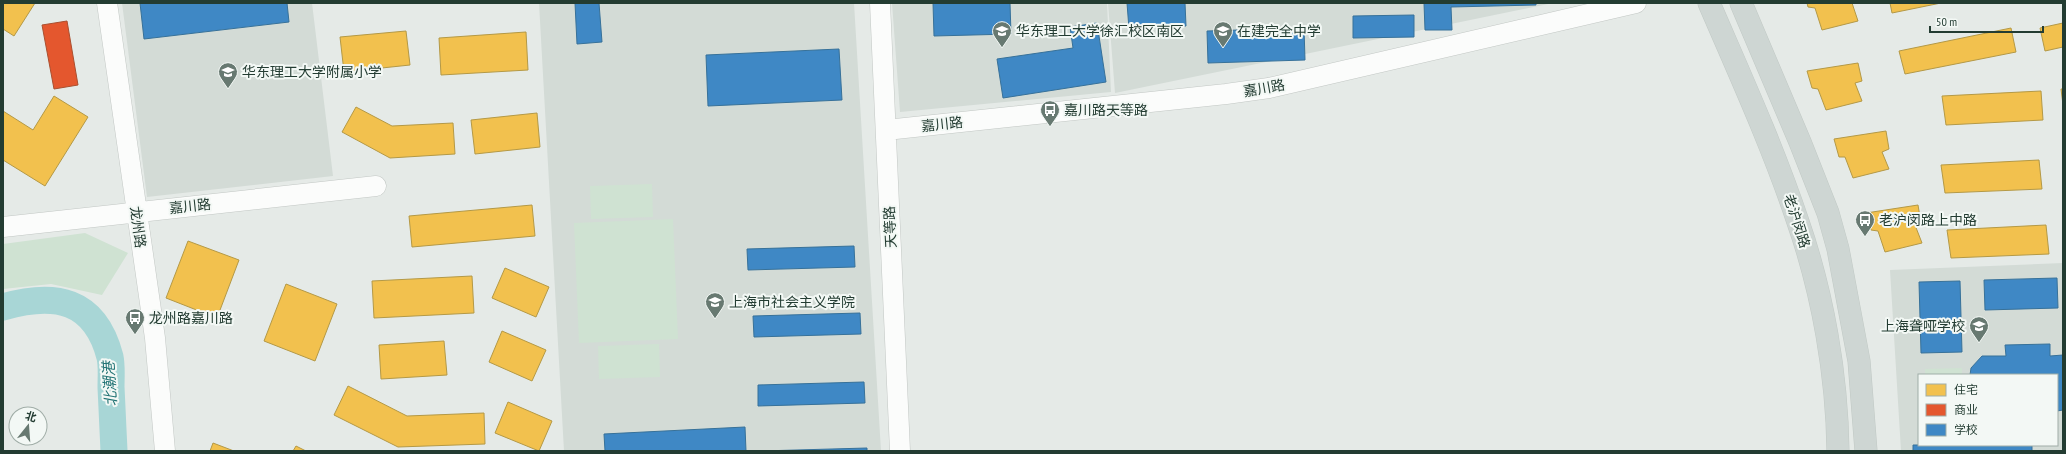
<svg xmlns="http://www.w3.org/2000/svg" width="2066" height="454" viewBox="0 0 2066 454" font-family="'PT Sans Narrow','Noto Sans SC',sans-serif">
<rect width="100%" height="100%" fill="#e5eae7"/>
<path fill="#d3dbd6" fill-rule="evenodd" d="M122,3H312L333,176L147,197Z
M539,3H854L881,451H564Z
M892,3H1107L1111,92L900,112Z
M1108,3H1553L1115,93Z
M2063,263V451H1901L1890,270ZM1919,375H2057V445H1919Z"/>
<path fill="#cfe2d2" d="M652,184L653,217L591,219L590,186Z
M673,219L678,339L579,343L574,223Z
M85,233L128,253L102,295L51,284L3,289V244Z
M659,344L660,377L599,379L598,346Z
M1962,368V375H1925V369Z"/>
<path fill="#f2c14e" stroke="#b49946" d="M3,3H35L14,36L3,29Z
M1807,3H1852L1858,21L1822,30L1815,8L1808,7Z
M1890,3H1941L1892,13Z
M2063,23V47L2045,51L2040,28Z
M2011,28L2016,52L1905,74L1899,51Z
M406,31L410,65L344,72L340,37Z
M526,32L528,70L441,75L439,38Z
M1858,63L1862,81L1855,83L1862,101L1826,110L1818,89L1812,88L1807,71Z
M2061,89H2063V105Z
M2041,91L2043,120L1946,125L1942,96Z
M54,96L88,117L45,186L3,160V111L33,130Z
M356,107L392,126L453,123L455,154L390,158L342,132Z
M537,113L540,147L475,154L471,120Z
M1886,131L1889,149L1882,152L1889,169L1853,178L1845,157H1839L1834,139Z
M2039,160L2042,189L1945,193L1941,165Z
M532,205L535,236L412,247L409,216Z
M1918,205L1921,223L1915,225L1922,243L1885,252L1878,231L1871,230L1866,213Z
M2046,225L2049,254L1951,258L1947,230Z
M188,241L239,260L217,318L166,298Z
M505,268L549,287L536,317L492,298Z
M472,276L474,313L374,318L372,281Z
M286,284L337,304L315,361L264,341Z
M502,331L546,350L532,381L489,362Z
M444,341L447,375L381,379L379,345Z
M348,386L407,416L484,413L485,444L398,447L334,415Z
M508,402L552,421L539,451L495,433Z
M213,443L234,451H210Z
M296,446L306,451H293Z"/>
<path fill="#e4572e" stroke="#aa4f2f" d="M67,21L78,85L54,89L42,25Z"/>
<path fill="#3f88c5" stroke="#377199" d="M140,3H287L289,22L144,39Z
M575,3H599L602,42L577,44Z
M933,3H1010L1011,34L934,36Z
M1127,3H1185L1186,26L1129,29Z
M1424,3H1536V5L1451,7L1452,30H1425Z
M1414,15V37L1353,38V16Z
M1097,23L1106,82L1003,98L997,59L1073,48L1070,27Z
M1304,28L1305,60L1208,63L1207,31Z
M839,49L842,100L708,106L706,55Z
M854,246L855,267L748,270L747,249Z
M2057,278L2058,308L1985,310L1984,280Z
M1960,281L1962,352L1921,353L1919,282Z
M860,313L861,334L754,337L753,316Z
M2050,344V356L2063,355V410L2057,411V375H1970L1971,368L1982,356H2006L2005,345Z
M864,382L865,403L758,406V385Z
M745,427L746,451H605L604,434Z
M1913,445H2032V451H1913Z
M867,448V451H761Z"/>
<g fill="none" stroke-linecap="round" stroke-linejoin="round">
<path stroke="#a8d6d6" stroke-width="27" d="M3,307C55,292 95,299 110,357C112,366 111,377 111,387C112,408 113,430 114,451"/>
<defs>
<path id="minor" d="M107,3L155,338L165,451
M880,3L900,451
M886,130L1226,94L1269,88L1636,3
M3,227L376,186"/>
<path id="major" d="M1709,3C1740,75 1773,147 1798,222C1823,294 1837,375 1838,451
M1741,3L1800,142L1828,213L1838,249L1859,361L1866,451"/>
</defs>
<use href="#minor" stroke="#c2c7c4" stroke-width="21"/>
<use href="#major" stroke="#c1c9c5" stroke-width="23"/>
<use href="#minor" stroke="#fbfcfb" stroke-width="20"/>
<use href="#major" stroke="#ced6d3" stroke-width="22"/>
</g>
<defs>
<symbol id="university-pin" viewBox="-11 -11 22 30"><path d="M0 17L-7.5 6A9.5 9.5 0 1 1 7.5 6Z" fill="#677971" stroke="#f3f8f5"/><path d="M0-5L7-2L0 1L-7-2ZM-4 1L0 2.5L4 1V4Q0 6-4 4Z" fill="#fff"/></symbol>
<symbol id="school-pin" viewBox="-11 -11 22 30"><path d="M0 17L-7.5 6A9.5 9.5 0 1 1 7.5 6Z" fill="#677971" stroke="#f3f8f5"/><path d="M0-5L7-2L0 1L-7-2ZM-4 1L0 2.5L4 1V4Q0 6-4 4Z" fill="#fff"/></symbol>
<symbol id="bus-pin" viewBox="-11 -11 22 30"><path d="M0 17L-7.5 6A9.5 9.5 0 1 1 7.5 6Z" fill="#677971" stroke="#f3f8f5"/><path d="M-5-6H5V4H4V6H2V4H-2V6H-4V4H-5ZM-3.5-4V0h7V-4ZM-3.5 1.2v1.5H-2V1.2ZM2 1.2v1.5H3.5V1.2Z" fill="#fff"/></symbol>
</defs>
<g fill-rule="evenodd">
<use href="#university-pin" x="991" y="20" width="22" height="30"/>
<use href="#school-pin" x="1212" y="20" width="22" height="30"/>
<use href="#school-pin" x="217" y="61" width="22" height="30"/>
<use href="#bus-pin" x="1039" y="99" width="22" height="30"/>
<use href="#bus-pin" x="1854" y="209" width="22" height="30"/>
<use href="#school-pin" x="704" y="291" width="22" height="30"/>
<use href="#bus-pin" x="124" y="307" width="22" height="30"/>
<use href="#school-pin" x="1968" y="315" width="22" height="30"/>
</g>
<g text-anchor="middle" stroke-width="4" stroke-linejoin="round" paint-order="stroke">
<g font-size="14" fill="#233c32" stroke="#f3f8f5" text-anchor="start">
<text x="1016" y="36">华东理工大学徐汇校区南区</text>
<text x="1237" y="36">在建完全中学</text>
<text x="242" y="77">华东理工大学附属小学</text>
<text x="1064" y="115">嘉川路天等路</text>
<text x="1879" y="225">老沪闵路上中路</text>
<text x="729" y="307">上海市社会主义学院</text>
<text x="149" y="323">龙州路嘉川路</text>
<text x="1965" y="331" text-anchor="end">上海聋哑学校</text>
</g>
<g font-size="14" fill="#233c32" stroke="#f3f8f5">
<text transform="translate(1264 88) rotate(-10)" y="5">嘉川路</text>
<text transform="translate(942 124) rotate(-6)" y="5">嘉川路</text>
<text transform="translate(190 206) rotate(-6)" y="5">嘉川路</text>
<text transform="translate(1797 221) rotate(72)" y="5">老沪闵路</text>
<text transform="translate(138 227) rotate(82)" y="5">龙州路</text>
<text transform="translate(890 227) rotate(-93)" y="5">天等路</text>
</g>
<g font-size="15" font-style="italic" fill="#217374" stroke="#f3f8f5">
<text transform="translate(110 384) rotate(-94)" y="5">北潮港</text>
</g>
</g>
<rect width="2066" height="454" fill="none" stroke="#233c32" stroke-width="8"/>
<rect x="1918" y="374" width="140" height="72" fill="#f3f8f5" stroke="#a0ada7"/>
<rect x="1926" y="384" width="20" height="12" fill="#f2c14e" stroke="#a0ada7"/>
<text x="1954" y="394" font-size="12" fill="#233c32">住宅</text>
<rect x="1926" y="404" width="20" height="12" fill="#e4572e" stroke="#a0ada7"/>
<text x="1954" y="414" font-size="12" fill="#233c32">商业</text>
<rect x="1926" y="424" width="20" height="12" fill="#3f88c5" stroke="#a0ada7"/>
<text x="1954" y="434" font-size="12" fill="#233c32">学校</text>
<g transform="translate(28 426) rotate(17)"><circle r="19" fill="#f3f8f5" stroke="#a0ada7"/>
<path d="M0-3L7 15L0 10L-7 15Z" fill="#677971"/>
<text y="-6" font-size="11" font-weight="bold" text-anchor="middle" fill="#233c32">北</text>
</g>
<path d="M1930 26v6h113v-6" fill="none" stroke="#233c32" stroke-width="2"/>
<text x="1936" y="26" font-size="12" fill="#233c32" stroke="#f3f8f5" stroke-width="3" paint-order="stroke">50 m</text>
</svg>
